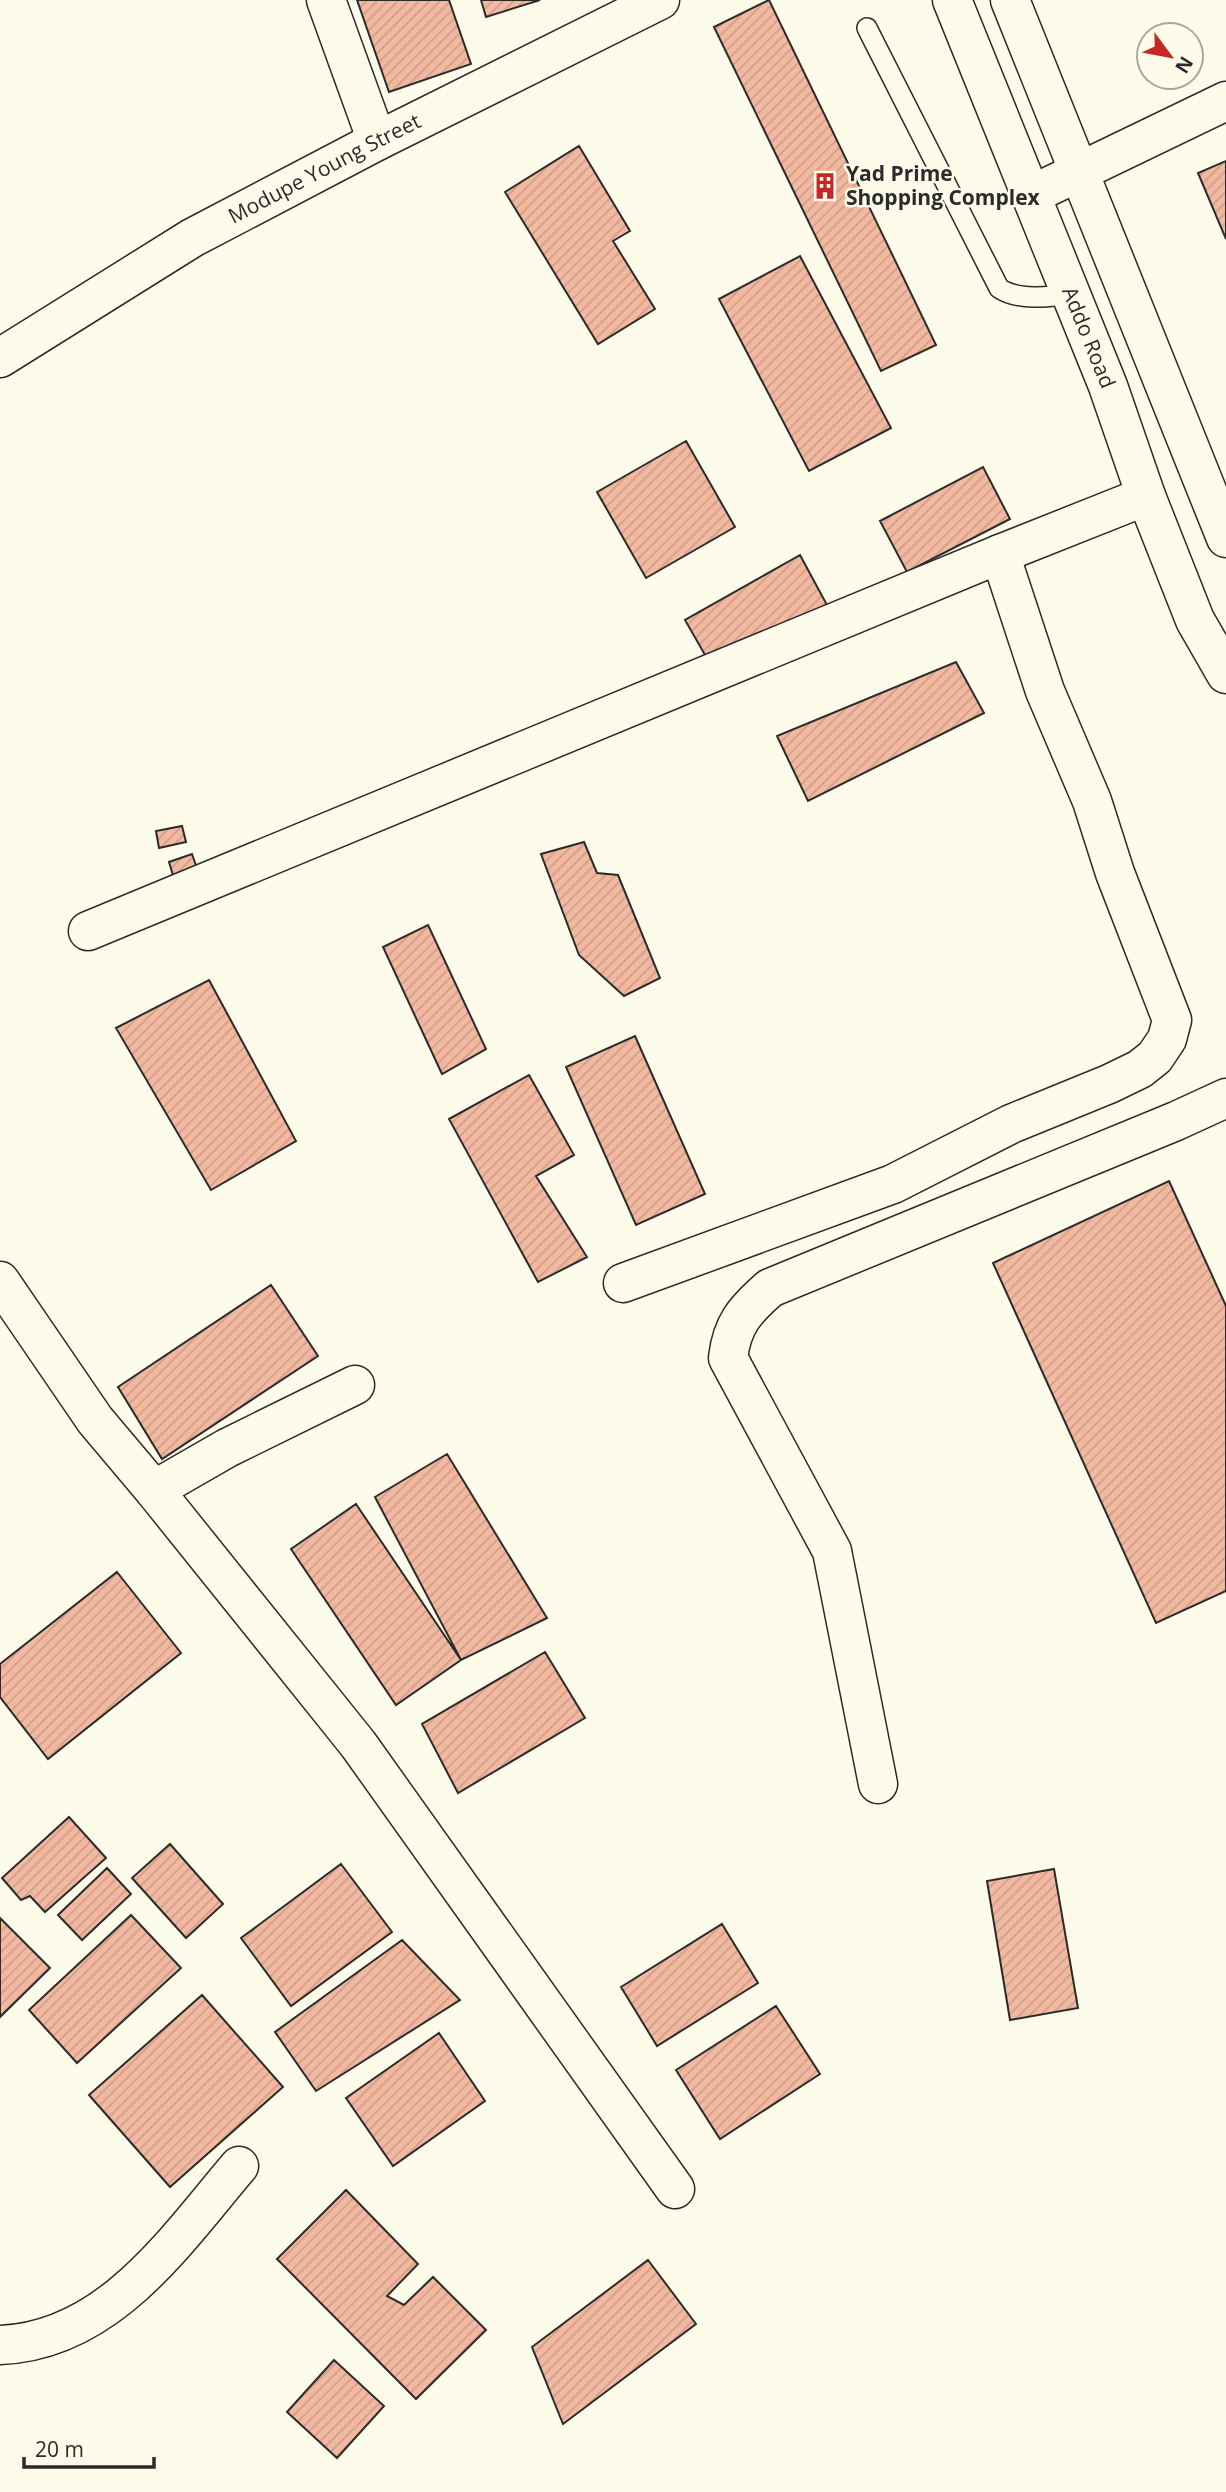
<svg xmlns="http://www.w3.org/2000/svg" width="1226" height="2492" viewBox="0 0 1226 2492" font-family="'Open Sans',sans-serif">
<defs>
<pattern id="building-hatch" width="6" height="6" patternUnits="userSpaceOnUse" patternTransform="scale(1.75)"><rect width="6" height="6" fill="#f2b8a0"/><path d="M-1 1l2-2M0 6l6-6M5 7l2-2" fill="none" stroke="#d09e8a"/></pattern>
</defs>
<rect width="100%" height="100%" fill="#fdfbea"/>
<path fill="url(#building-hatch)" stroke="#2b2b2b" stroke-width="2" d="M357,0H449L471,64L389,92Z
M481,0H540L486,17Z
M769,0L936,345L881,371L714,27Z
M579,146L630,231L613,241L655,309L598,344L505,192Z
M1226,161V239L1198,173Z
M800,256L891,428L809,471L719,299Z
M686,441L735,527L646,578L597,492Z
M983,467L1010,519L907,572L880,521Z
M800,555L827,605L713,669L685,620Z
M956,662L984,713L808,801L777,736Z
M182,826L186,842L159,848L156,831Z
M584,842L597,873L618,875L660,978L624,996L579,955L541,854Z
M192,854L199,874L175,882L169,862Z
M428,925L486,1049L442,1074L383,947Z
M209,980L296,1141L211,1190L116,1028Z
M635,1036L705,1194L636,1225L566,1067Z
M529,1075L574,1155L536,1176L587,1257L538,1282L449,1119Z
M1169,1181L1226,1306V1591L1156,1623L993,1263Z
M271,1285L318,1356L162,1459L118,1387Z
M447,1454L547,1618L461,1660L375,1497Z
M356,1504L461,1660L396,1705L291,1549Z
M117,1572L181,1653L48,1759L0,1697V1664Z
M545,1652L585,1718L458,1793L422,1724Z
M69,1817L106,1858L45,1912L30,1896L21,1900L2,1878Z
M170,1844L223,1904L186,1938L132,1878Z
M341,1864L392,1932L291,2006L241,1938Z
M107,1868L131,1894L82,1940L58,1915Z
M1054,1869L1078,2008L1010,2020L987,1881Z
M131,1915L181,1968L77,2063L29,2010Z
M0,1918L50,1968L0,2017Z
M722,1924L758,1983L657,2046L621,1987Z
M402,1940L460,2000L316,2091L275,2032Z
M202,1995L283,2087L170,2187L89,2095Z
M776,2006L820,2074L720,2139L676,2070Z
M439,2033L485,2101L393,2166L346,2098Z
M346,2190L418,2264L387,2296L404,2305L433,2277L486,2330L416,2399L277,2259Z
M648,2260L696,2324L563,2424L532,2347Z
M334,2360L384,2406L337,2458L287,2412Z"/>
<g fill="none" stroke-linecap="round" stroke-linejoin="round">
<defs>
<path id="lane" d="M867,28L999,288C1017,301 1050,297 1071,294"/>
<g id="street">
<path d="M326,0L377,141"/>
<path d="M1031,195L1226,101"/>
<path id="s1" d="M0,358L192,238L377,141L660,0"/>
<path d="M88,931L1000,554L1146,496"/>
<path d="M0,1281L95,1420L154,1490L358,1744L675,2189"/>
<path d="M623,1283L893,1184L1011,1124L1109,1084L1140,1069L1155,1057L1167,1039L1172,1020L1115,873L1092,801L1045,691L1000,554"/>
<path d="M154,1490L227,1448L355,1385"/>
<path d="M878,1784L832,1551L728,1358C732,1324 745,1310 770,1288L1176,1121L1226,1098"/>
<path d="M0,2345C109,2341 175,2241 239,2166"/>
</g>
<g id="primary">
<path id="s2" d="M952,0L1108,386L1146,496L1195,620L1226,674"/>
<path d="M1010,0L1226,538"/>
</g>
</defs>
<use href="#lane" stroke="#2b2b2b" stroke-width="22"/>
<use href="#street" stroke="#2b2b2b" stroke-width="41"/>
<use href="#primary" stroke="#2b2b2b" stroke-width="41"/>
<use href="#lane" stroke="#fdfbea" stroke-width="19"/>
<use href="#street" stroke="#fdfbea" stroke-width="38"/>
<use href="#primary" stroke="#fdfbea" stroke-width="38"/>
</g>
<defs>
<symbol id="building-bare" viewBox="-9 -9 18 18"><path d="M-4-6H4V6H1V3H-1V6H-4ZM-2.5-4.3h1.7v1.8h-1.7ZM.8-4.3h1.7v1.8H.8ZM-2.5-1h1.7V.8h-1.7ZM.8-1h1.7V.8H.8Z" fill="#c62828" stroke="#fdfbea" stroke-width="2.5" paint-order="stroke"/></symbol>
</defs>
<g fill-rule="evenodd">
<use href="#building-bare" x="806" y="167" width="38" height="38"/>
</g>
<g text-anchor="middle" stroke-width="5" stroke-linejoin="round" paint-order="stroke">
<g font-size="21" fill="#2b2b2b" stroke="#fdfbea">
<text dy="7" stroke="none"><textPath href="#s1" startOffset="376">Modupe Young Street</textPath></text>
<text dy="7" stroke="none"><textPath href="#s2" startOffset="364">Addo Road</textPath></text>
</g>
<g font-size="21" font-weight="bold" fill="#2b2b2b" stroke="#fdfbea" text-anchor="start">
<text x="846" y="181">Yad Prime<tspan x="846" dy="24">Shopping Complex</tspan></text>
</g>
</g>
<g transform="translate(1170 56) rotate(122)"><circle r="33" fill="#fdfbea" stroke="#a9a89e" stroke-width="2"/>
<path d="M0-5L12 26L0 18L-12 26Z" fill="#c62828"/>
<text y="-10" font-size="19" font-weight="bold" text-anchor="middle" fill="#2b2b2b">N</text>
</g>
<path d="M24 2457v10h130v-10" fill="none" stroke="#2b2b2b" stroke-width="3.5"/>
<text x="35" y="2457" font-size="21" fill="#2b2b2b" stroke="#fdfbea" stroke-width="5" paint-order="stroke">20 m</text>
</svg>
